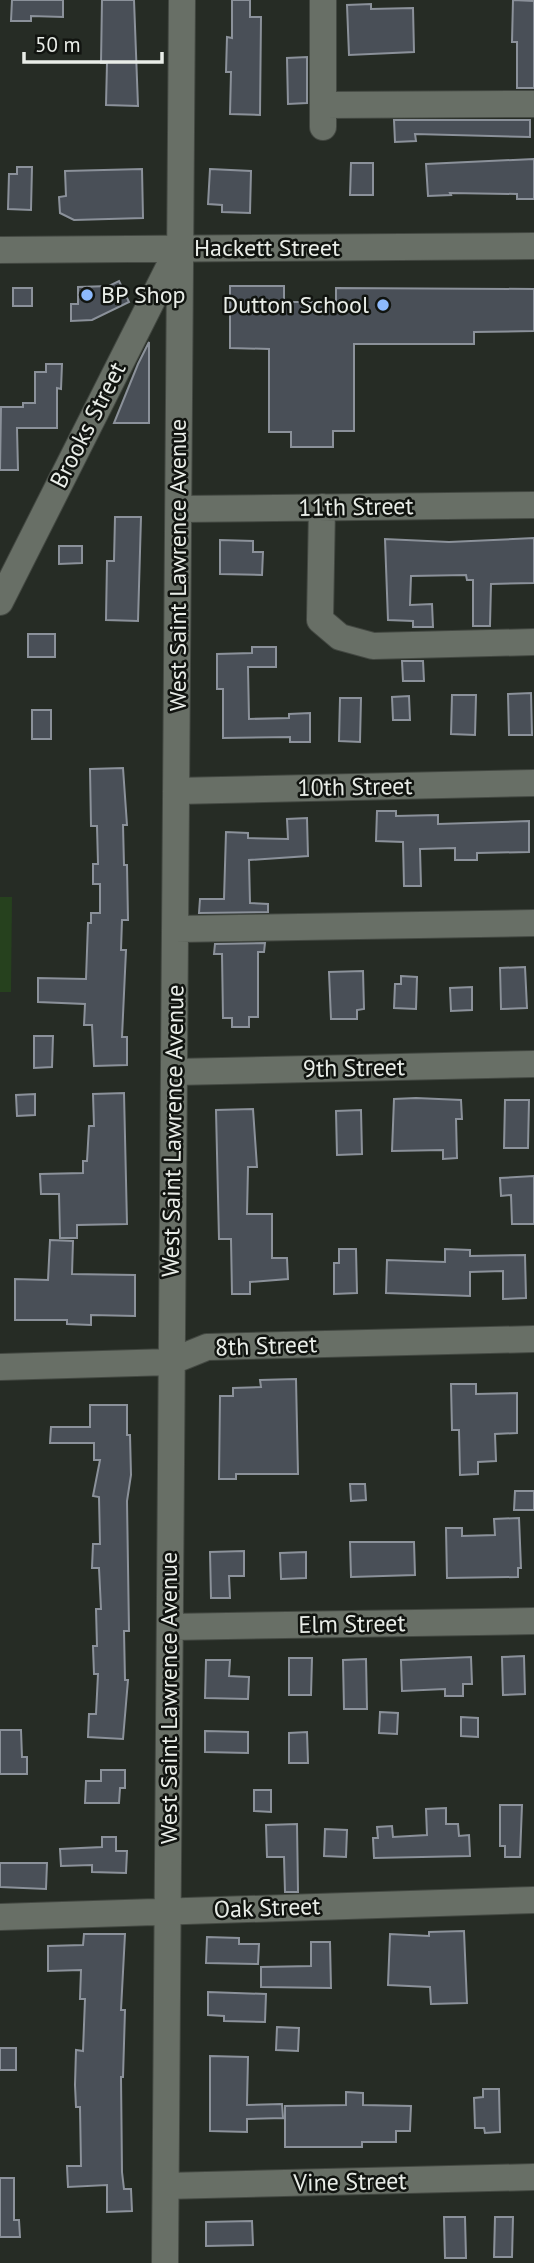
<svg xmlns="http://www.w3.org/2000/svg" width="534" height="2263" viewBox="0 0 534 2263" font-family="'PT Sans',sans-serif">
<rect width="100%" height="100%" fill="#262c25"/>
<path fill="#26411e" d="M0,897H12L11,992H0Z"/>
<path fill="#494f57" stroke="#8b919a" stroke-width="2" d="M12,0H63V17L31,16V21H11Z
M102,0H134L138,106L106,105L107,63H101Z
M232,0H250V17H261L260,115L230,114L231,72H226L227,37L232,38Z
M513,0L534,1V88H517V42H512Z
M371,4V9L413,8L414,52L349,55L347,5Z
M307,57V103L288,104L287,58Z
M394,120H530V137L415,134L416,141L395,142Z
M534,159V199H517V194L450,193L451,195L428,196L426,164Z
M351,163H373V195H350Z
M17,167H32L31,210L8,209L9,174H17Z
M142,169L143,218L74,220L60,213L59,197L66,196L65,171Z
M210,169L251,171L250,213L222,212V205L208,204Z
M119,281L129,302L92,320L71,321V304H78V287L109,286Z
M230,286H284V302H336V288L534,289V331L474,332V344H354V431H333V447H291V432H269V349L230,348Z
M13,288H32V306H13Z
M149,342V423H114L138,364Z
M46,364H62L61,389L57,388V428H17L18,470H0L1,407H23V403H35V372H46Z
M115,517H141L138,621L106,620L107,561H114Z
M534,538V583L491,584L490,626H473V580H467L466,575L411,576L410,605L432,604L433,627H413V621L388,620L385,539L449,542Z
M220,540L253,541V552H263L262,575L220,574Z
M59,546H82V563L59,564Z
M28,634H55V657H28Z
M252,647H276V667H248L249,719L289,718V714L310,713V742H290V737L223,738V689H217V654L252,653Z
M402,661H423L424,681H403Z
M531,693L532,735H509L508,694Z
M452,695H476L475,735L451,734Z
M409,696L410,720H393L392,697Z
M340,698H361L360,742L339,741Z
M32,710H51V739H32Z
M123,768L127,825H123L124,865H127L128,920H122L121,950H126L122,1037H127V1065L94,1066L92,1025H84L85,1004L38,1002V978L86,979L88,923H91V913H100V884H93V864H98L97,826H91L90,769Z
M377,811H396V816L438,815V824L529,821V852L477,853V860H455V848L420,849L421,886H404L403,842L376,841Z
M307,818L308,856L249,860L250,903L268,904V912L199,913L200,899H224L226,832L248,833V838L288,839L287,819Z
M265,943L264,952H258V1017H249V1027H232V1018H223L222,954H214L215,944Z
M525,967L527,1008L501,1009L500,968Z
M363,971L364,1009L357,1010V1019H331L329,972Z
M401,976L417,977L416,1009L394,1008L395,984H401Z
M472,987V1010L451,1011L450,988Z
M34,1036H53L52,1067L34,1068Z
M124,1093L127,1224L77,1225V1238H60L59,1194H41L40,1174L83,1173V1161H87L89,1126H94L93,1094Z
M35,1094V1115L17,1116L16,1095Z
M416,1098L461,1100L462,1119H456L457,1158L443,1159V1150L392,1151L394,1099Z
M505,1100H529L528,1148H504Z
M253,1109L257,1167H248L247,1214H272V1258H287L288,1279L250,1282V1294H232L231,1239H219L216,1110Z
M361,1110L362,1154L337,1155L336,1111Z
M534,1176V1224H512L511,1195L501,1196L500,1178Z
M50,1240L73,1241L72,1274L135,1275V1316L91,1315V1325L67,1324V1320H15V1279L48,1280Z
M339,1249H356L357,1293L334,1294V1263H339Z
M445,1249L470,1250V1256L525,1255L526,1298L503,1299V1271L470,1272V1296L386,1293L387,1260L445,1262Z
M296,1379L298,1474H236V1479H219L220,1396H233V1388L261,1387L260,1380Z
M451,1384H476V1394L517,1393V1433L495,1434L496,1461L478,1462V1474L460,1475L459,1430H452Z
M90,1405H127V1435H130L131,1475L127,1501L129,1631H124L125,1680H128L123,1739L88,1737L89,1714H96L98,1674H94L93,1646H97L96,1609H101L99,1568H92L93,1544H100L99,1497L93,1496L100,1460H94V1443H50L51,1427H90Z
M350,1484H365L366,1500L351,1501Z
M515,1491H534V1510H514Z
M519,1518L521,1568H518V1577L447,1578L446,1528H462V1536L495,1535L494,1519Z
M350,1542H414L415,1575L351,1577Z
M244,1551V1576H229L230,1598H211L210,1552Z
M306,1552V1578L281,1579L280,1553Z
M524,1656L525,1694L503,1695L502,1657Z
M471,1657L472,1684H463V1696H445V1689L402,1691L401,1660Z
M289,1658H312L311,1695H289Z
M366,1659L367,1709H344L343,1660Z
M206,1660H230L229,1676L249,1677L248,1699L205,1698Z
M380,1712L398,1713L397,1734L379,1733Z
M461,1717L478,1718V1737L461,1736Z
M0,1730H21L22,1757H27V1774H0Z
M205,1731L248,1732V1753L205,1752Z
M307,1732L308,1763H289V1733Z
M101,1770H125V1788H120L119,1803H85L86,1781H101Z
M254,1790H271V1812L254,1811Z
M500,1805H522L520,1857H505V1846H500Z
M446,1808V1824H458L459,1836L469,1835L470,1856L374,1858L373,1838H378L377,1827L392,1826L393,1837L427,1835L426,1809Z
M297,1824L298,1892H285L284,1857H267L266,1825Z
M325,1829L347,1830L346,1857L324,1856Z
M102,1837H116V1851H127L126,1873L92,1872V1865L61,1866L60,1849L102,1847Z
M0,1863H47L46,1889L0,1887Z
M464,1931L467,2003L431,2004L430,1987L388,1985L390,1934L429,1936V1932Z
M84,1934H125L121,2010H125L123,2077H121L122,2172L124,2189H131L132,2211L107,2212V2185L68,2187L67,2166H81L80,2107H76L75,2085L76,2050L83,2051L85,1999H80L81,1970L48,1971V1946L83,1945Z
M207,1937L239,1938V1944H259L258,1964L206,1963Z
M311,1942H330L331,1988L261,1987V1967L311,1966Z
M208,1992L266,1994L265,2022L224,2021V2016L208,2015Z
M277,2027L299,2028L298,2051L276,2050Z
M0,2048H16V2070H0Z
M210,2056L248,2057L247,2105L282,2104L283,2118L247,2119V2132L210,2131Z
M483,2089H499L500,2132L485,2133L484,2128H475L474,2098L483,2097Z
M346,2092L363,2093V2105L411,2106L410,2131H396V2142H362V2147H285V2106L346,2105Z
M0,2178H14V2220H19L20,2237H0Z
M444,2217H465L466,2258H445Z
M495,2217H513L512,2257H494Z
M252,2221L253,2245L206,2246V2222Z"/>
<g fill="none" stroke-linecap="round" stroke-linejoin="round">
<defs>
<path id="minor" d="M323,0V127
M323,105L534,104
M0,250L534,246
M322,507L320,620L340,637L373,646L534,642
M179,509L534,505
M0,602L176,253
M176,791L534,783
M176,929L534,923
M175,1072L534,1064
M0,1367L170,1362L207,1347L534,1339
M170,1627L534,1621
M0,1917L534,1900
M166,2186L534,2177
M165,2263L182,0"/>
</defs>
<use href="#minor" stroke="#434842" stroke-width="28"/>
<use href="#minor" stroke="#686f66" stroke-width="26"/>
</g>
<g fill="#8db9fc" stroke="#111410" stroke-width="2.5">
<circle cx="87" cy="295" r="7"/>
<circle cx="383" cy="305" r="7"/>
</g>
<g text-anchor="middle" stroke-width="5" stroke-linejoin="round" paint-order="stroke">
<g font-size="24" fill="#e9ede8" stroke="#111410">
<text x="267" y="256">Hackett Street</text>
<text transform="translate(88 425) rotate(-63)" y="8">Brooks Street</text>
<text transform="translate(356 507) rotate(-1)" y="8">11th Street</text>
<text transform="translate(178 565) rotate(-90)" y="8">West Saint Lawrence Avenue</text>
<text transform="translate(355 787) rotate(-1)" y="8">10th Street</text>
<text transform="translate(354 1068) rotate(-1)" y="8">9th Street</text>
<text transform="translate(173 1131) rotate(-89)" y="8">West Saint Lawrence Avenue</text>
<text transform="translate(266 1346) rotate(-2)" y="8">8th Street</text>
<text transform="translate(352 1624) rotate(-1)" y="8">Elm Street</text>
<text transform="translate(169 1698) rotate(-90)" y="8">West Saint Lawrence Avenue</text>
<text transform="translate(267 1908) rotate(-2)" y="8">Oak Street</text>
<text transform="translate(350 2182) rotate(-1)" y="8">Vine Street</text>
</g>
<g font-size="24" fill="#e9ede8" stroke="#111410" text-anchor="start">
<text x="101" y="303">BP Shop</text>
<text x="369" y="313" text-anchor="end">Dutton School</text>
</g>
</g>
<path d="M24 52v10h138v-10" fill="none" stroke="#e9ede8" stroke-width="3.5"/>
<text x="35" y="52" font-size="21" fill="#e9ede8" stroke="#111410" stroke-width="5" paint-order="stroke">50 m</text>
</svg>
